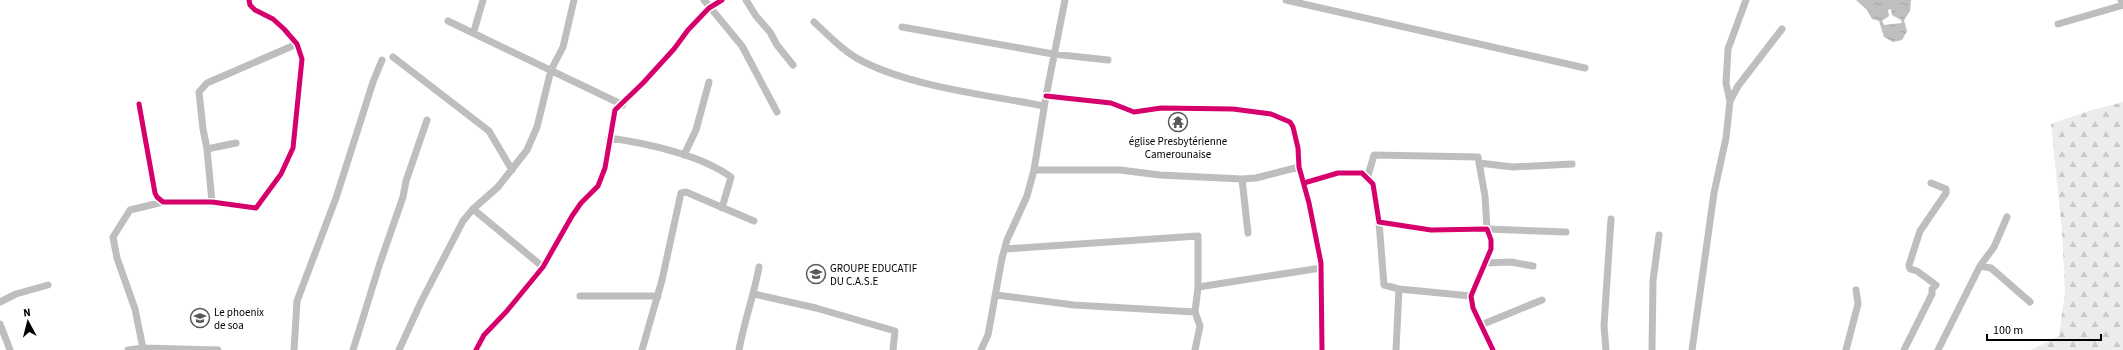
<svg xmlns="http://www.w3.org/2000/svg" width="2123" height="350" viewBox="0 0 2123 350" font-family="'Source Sans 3',sans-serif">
<defs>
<pattern id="forest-firs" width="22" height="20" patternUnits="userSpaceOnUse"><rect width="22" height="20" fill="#ececec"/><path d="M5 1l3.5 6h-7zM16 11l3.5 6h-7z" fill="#c9c9c9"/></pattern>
<pattern id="water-ripples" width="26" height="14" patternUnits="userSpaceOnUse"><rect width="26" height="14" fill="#bfbfbf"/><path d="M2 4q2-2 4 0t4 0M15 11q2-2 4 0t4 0" fill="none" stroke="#a2a2a2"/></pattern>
</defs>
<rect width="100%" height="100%" fill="#fff"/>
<path fill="url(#forest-firs)" d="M2123,102V350H2031L2059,336L2065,292L2062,231L2051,124L2092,110Z"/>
<path fill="url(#water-ripples)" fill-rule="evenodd" d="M1856,0H1911L1910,11L1904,20L1907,31L1902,40L1893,42L1884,37L1879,21L1872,19L1867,10ZM1888,10L1891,9L1892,15L1901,20L1902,23L1884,25L1882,21L1889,16Z"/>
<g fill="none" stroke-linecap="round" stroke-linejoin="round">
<path stroke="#bebebe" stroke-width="7" d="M704,0L742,46L777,112
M746,0L756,16L770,32L777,45L793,65
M1286,0L1585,68
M448,21L623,105
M814,22C829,36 845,53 864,62C914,87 988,95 1044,106
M2058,24L2123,5L2121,0
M902,27L1053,54L1108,60
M474,31L483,0
M393,57L489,131L512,170
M1046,96L1111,103L1134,112L1161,108L1233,109L1271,114L1290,122L1293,127L1298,148L1299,167L1309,203L1321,263L1322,350
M1730,101L1726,83L1728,49L1746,0
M139,104L155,193L157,197L163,202H212L256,208L281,174L293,148L302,59L297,44L284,29L273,19L255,10L250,5L249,0
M609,138C646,143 701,155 731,177L722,208
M207,149L203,129L199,92L207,83L297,44
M684,155L696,130L709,82
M1479,163L1513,167L1572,164
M1034,170H1120L1160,175L1242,179
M1367,179L1374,155L1478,157L1485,196L1487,229L1566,232
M1304,183L1338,173H1362L1373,184L1379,222L1431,230L1487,229L1491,240V249L1471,296L1473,308L1493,350
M212,202L207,149L236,143
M473,209L543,267
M1379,222L1384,285L1399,289L1471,296
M1248,233L1242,179L1256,178L1299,167
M1005,249L1198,236V287
M1485,263L1511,262L1533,266
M1980,266L1994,247L2007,217
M754,294L816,308L895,331L893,350
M996,295L1074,305L1195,312L1200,326L1195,350
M580,296H658
M0,302L16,294L48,285
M1195,312L1198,287L1321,268
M0,324L10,350
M1481,325L1542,300
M143,348L135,309L117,258L113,237L130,210L163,202
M128,350L143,348L218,350
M294,350L297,301L336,198L373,82L382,60
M353,350L380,263L403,197L406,181L427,120
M399,350L421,302L463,221L473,209L498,187L527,150L537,127L551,70L563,47L574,0
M476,350L484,335L506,312L543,267L572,216L581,203L598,186L605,168L615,110L643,83L674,49L688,30L709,8L722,0
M642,350L662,280L681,193L686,192L754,221
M739,350C744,322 754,295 759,267
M981,350L988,335L1002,258L1007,240L1027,196L1034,170L1046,96L1065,0
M1396,350L1399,289
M1606,350L1604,326L1611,219
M1652,350L1653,281L1659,235
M1692,350L1714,193L1726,138L1730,101L1738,86L1782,29
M1846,350L1858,304L1856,290
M1904,350L1932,294V289L1936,285L1917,271L1910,269L1909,265L1920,231L1946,193V189L1931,183
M1938,350L1980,266L1991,268L2030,302"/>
<defs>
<path id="cycleway" d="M1046,96L1111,103L1134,112L1161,108L1233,109L1271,114L1290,122L1293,127L1298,148L1299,167L1309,203L1321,263L1322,350
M139,104L155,193L157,197L163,202H212L256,208L281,174L293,148L302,59L297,44L284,29L273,19L255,10L250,5L249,0
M1304,183L1338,173H1362L1373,184L1379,222L1431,230L1487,229L1491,240V249L1471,296L1473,308L1493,350
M476,350L484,335L506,312L543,267L572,216L581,203L598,186L605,168L615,110L643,83L674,49L688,30L709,8L722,0"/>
</defs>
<use href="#cycleway" stroke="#fff" stroke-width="8"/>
<use href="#cycleway" stroke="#d6006c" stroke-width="5"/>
</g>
<defs>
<symbol id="temple-ring" viewBox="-11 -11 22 22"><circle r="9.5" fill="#fff" stroke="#595959" stroke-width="1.5"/><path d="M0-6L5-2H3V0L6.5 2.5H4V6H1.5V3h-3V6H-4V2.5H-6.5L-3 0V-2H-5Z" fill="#595959"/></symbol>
<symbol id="school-ring" viewBox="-11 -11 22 22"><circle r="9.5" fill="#fff" stroke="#595959" stroke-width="1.5"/><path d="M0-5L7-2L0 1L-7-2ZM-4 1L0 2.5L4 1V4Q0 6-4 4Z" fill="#595959"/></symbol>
</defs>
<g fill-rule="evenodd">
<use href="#temple-ring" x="1167" y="111" width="22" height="22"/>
<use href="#school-ring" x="805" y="263" width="22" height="22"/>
<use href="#school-ring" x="189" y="307" width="22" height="22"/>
</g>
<g text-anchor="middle" stroke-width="4" stroke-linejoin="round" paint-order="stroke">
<g font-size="11" fill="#000" stroke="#fff" text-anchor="start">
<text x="1178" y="145" text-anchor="middle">église Presbytérienne<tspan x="1178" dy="13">Camerounaise</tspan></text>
<text x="830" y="272">GROUPE EDUCATIF<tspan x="830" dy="13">DU C.A.S.E</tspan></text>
<text x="214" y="316">Le phoenix<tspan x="214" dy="13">de soa</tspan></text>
</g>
</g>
<g transform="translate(28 322) rotate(353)" stroke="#ffffff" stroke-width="3" paint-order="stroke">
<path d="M0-3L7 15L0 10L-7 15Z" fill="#000000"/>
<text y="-6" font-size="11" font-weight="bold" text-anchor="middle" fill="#000000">N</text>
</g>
<path d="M1987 334v6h114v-6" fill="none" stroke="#000000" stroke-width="2"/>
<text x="1993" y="334" font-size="12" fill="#000000" stroke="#ffffff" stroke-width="3" paint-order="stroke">100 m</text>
</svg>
